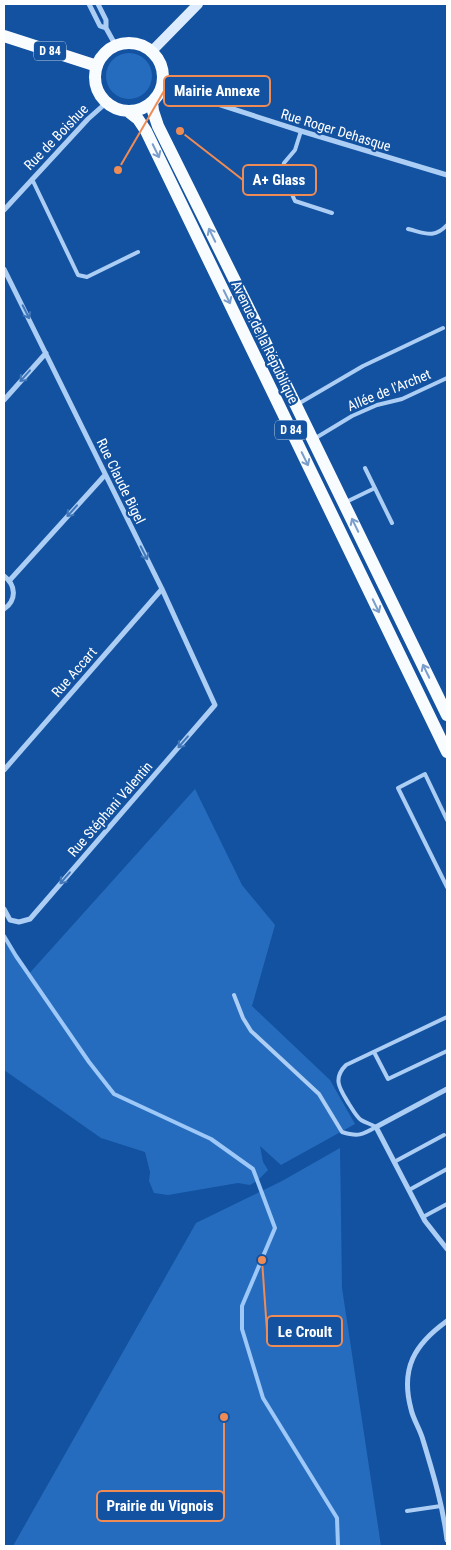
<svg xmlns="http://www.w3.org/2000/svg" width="451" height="1550" viewBox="0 0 451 1550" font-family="'Roboto Condensed',sans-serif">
<rect width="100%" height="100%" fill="#1352a0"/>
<path fill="#266cbe" d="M106 76a23 23 0 1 1 46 0a23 23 0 1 1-46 0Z
M195,789L242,885L275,925L252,1006L330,1080L355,1124L281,1165L260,1146L263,1162L268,1170L257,1181L250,1185L238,1183L168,1195L154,1193L149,1181L150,1172L145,1152L101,1138L4,1070V940L27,976Z
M340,1148L342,1288L381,1546H13L196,1223L282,1181Z"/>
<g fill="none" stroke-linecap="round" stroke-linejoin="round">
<path stroke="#9ec8f7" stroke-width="4" d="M4,936L16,956L89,1062L114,1094L211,1139L253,1169L275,1228L242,1306V1329L263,1398L337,1518L338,1546"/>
<path stroke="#accdf4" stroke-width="4" d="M301,131L295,150L284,163L282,172L295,201L332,213
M32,179L78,275L87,277L138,252
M408,229C425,233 434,239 447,225
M298,404L363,366L443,328
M314,439L352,416L377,405L402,399L447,378
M365,468L392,523
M346,502L375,488
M447,820L425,774L398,788L447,887
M234,995L243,1018L251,1031L319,1094L342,1132C358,1137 362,1135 376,1127
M374,1052L388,1079L447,1051
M376,1127C371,1124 366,1123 361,1120C356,1116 353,1110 349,1104C340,1089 332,1079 346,1065L447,1017
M394,1162L444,1135
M409,1190L447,1169
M423,1217L447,1204
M407,1511L441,1506"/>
<path stroke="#accdf4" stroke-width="5" d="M89,4L100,26L106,28
M98,4L106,20V28L116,46
M162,86L301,131L447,175
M4,210L88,119L106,103
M4,269L162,589L215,705L30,919L19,922L10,920L4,909
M4,400L46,353
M4,576C16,585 17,600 4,609
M9,581L105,475
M4,770L162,589
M447,1089L376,1127L425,1221L447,1249
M447,1321C415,1344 400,1368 411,1409C413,1419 420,1429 423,1440C433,1473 443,1506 447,1540"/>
<path stroke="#dcebfd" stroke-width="10" d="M151,52L198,4"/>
<path stroke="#f9fcff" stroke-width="12" d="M4,36L97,66
M95 77a34 34 0 1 1 68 0a34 34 0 1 1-68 0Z
M152,102L153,111L158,126L250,311L447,715
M129,112L138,119L146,131L447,752"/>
</g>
<defs><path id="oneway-shaft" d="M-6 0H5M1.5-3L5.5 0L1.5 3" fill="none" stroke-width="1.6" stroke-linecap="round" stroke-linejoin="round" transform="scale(1.25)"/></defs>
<g stroke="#7a9ecb">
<use href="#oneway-shaft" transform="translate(156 151) rotate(64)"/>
<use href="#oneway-shaft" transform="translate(212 235) rotate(-116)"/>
<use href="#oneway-shaft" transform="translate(227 297) rotate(64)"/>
<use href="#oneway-shaft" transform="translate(305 459) rotate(64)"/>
<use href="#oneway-shaft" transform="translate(355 525) rotate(-116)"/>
<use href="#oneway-shaft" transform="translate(376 606) rotate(64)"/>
<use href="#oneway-shaft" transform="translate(426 671) rotate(-116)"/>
</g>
<g stroke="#4177b9">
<use href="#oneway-shaft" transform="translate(26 312) rotate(63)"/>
<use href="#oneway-shaft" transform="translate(25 376) rotate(132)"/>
<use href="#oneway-shaft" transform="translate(72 511) rotate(132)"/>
<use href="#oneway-shaft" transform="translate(144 553) rotate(63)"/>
<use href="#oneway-shaft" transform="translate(183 742) rotate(131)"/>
<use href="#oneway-shaft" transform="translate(65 878) rotate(131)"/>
</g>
<g text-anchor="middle" stroke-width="4.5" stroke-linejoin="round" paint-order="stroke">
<g fill="#1352a0" stroke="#b8cbe2" stroke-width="1">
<rect x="34" y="41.5" width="32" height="19" rx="4"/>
<rect x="275" y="420.5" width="32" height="19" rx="4"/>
</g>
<g font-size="12" font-weight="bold" fill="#fff">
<text x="50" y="55">D 84</text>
<text x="291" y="434">D 84</text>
</g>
<g font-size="14" fill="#fff" stroke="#1352a0">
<text transform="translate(336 130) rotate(17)" y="5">Rue Roger Dehasque</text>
<text transform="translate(56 137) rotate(-46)" y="5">Rue de Boishue</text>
<text transform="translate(265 342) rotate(64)" y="5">Avenue de la République</text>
<text transform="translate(389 390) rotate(-22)" y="5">Allée de l'Archet</text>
<text transform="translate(121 481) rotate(64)" y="5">Rue Claude Bigel</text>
<text transform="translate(74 672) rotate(-49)" y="5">Rue Accart</text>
<text transform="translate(110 809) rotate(-49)" y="5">Rue Stéphani Valentin</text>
</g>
</g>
<path fill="none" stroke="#ef8b55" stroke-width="2" d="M118 170L164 91M180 131L243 180M262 1260L267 1331M224 1417L224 1506"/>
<g fill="#ef8b55" stroke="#1352a0" stroke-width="2">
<circle cx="118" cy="170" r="5"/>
<circle cx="180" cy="131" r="5"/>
<circle cx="262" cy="1260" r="5"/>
<circle cx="224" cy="1417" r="5"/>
</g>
<g fill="#1352a0" stroke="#ef8b55" stroke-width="2">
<rect x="164" y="76" width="106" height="30" rx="5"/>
<rect x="243" y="165" width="73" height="30" rx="5"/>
<rect x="267" y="1316" width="75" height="30" rx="5"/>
<rect x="97" y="1491" width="127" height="30" rx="5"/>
</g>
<g font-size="15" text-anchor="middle" font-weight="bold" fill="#fff">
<text x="217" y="96">Mairie Annexe</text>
<text x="279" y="185">A+ Glass</text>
<text x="305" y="1337">Le Croult</text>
<text x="160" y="1511">Prairie du Vignois</text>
</g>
<rect width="451" height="1550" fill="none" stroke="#ffffff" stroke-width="10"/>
</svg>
